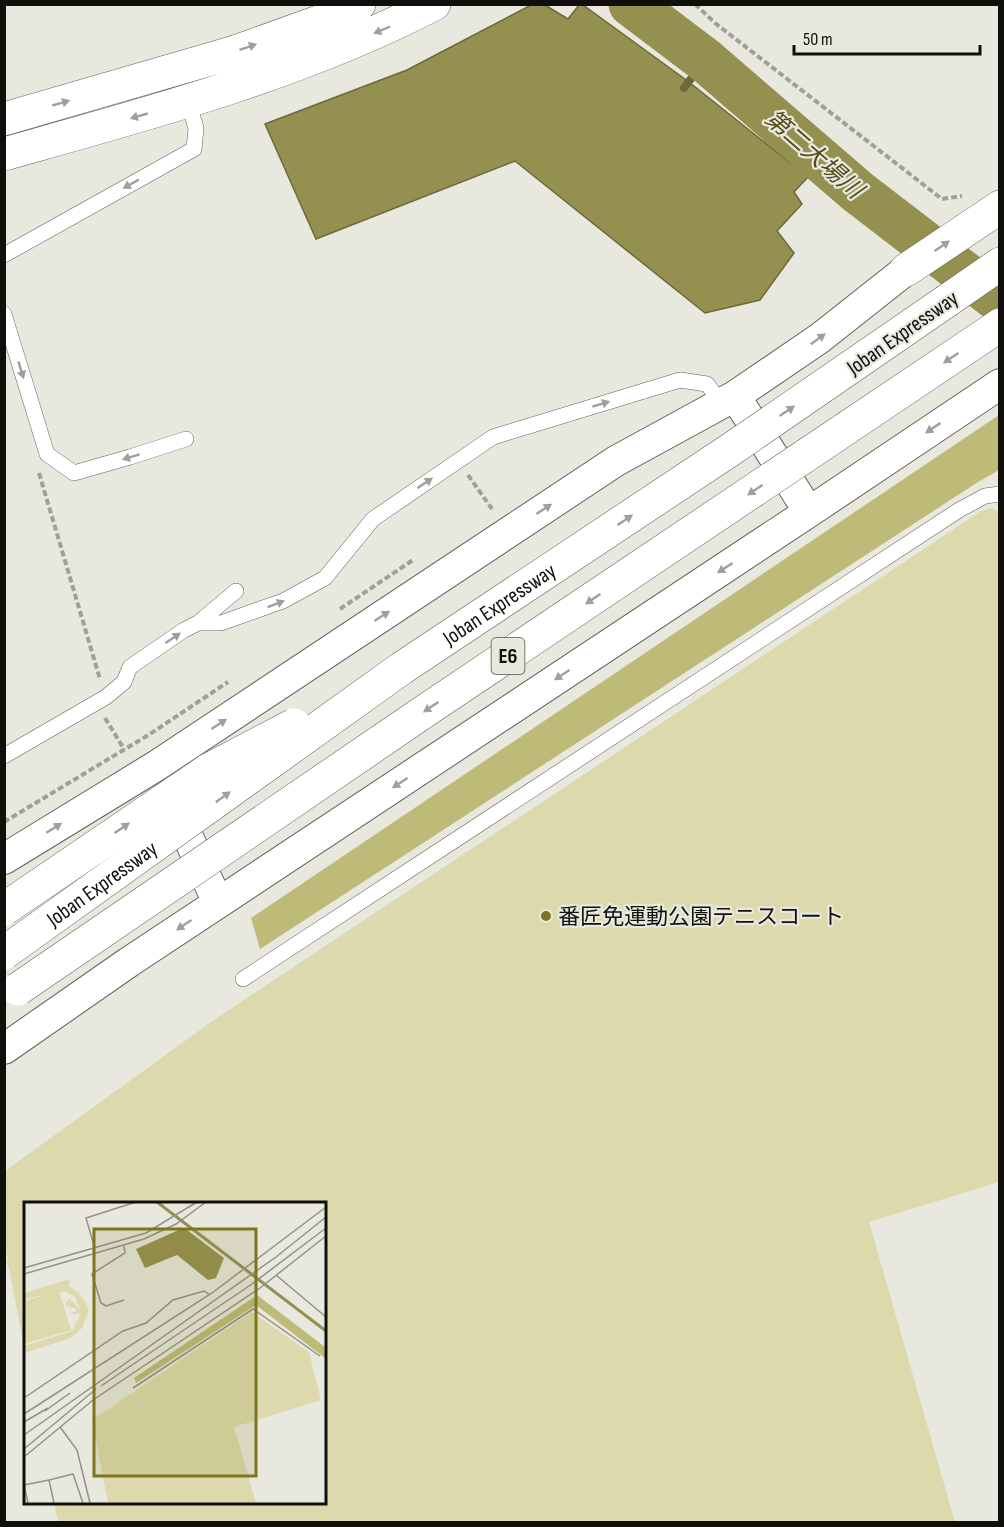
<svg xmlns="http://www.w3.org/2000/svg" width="1004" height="1527" viewBox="0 0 1004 1527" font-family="'Sofia Sans Condensed','Noto Sans JP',sans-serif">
<rect width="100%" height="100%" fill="#e8e8de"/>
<path fill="#dcdaad" d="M992,508L1000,513L999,1182L869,1222L955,1522H58L54,1502H324V1203H26L25,1353L10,1272L6,1261L8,1260L4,1243L5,1171L218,1017L981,511Z"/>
<path fill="#beba77" d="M999,415V470L978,482L260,949L251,918Z"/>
<path fill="#94904f" stroke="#6c693b" stroke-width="1.5" d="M533,4L545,5L568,19L579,5H583L689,82L808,177L794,192L802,204L777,231L794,253L760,300L705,313L515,161L316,239L265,124L407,70Z"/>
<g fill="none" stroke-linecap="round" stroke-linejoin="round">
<path stroke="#6c693b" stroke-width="8" d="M684,88L705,60"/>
<path stroke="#94904f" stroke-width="45" d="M631,4L705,60L858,192L1000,301"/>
<defs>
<path id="service" d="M4,255L194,149L196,128L188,101
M4,314L47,454L74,473L130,457L186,439
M198,623L236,591
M4,756L106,697L124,682L130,667L184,630L198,623H221L283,601L325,578L373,519L493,437L680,380L707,384L722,404
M243,979L959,510L985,496L1000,494"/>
<path id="minor" d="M735,396L809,512
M173,804L218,903
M4,859L156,766L616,461L735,396L820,338L906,270
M4,1049L129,962L809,512L1000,384"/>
<path id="tertiary" d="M4,119L235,52L324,20L359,4
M4,154C150,113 299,74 434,4
M906,270L1000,207"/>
<path id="motorway" d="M948,300L1000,264"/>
</defs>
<use href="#service" stroke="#616158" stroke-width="16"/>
<use href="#minor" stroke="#616158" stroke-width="32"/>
<use href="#tertiary" stroke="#616158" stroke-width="34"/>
<use href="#motorway" stroke="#616158" stroke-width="34"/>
<path stroke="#a09f98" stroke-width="4" stroke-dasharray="6 3" stroke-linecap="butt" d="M695,4L715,23L942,199L962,196
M39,473L100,679
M468,475L492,509
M340,609L413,560
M105,718L124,749
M4,822L150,734L228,682"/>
<use href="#service" stroke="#fff" stroke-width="15"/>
<use href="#minor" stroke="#fff" stroke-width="30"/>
<use href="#tertiary" stroke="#fff" stroke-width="33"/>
<use href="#motorway" stroke="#fff" stroke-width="33"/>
<defs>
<g id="motorway-bridge">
<path d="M4,909L210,769L294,725"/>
<path id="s1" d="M4,953L402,668L733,448L948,300"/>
<path d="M18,989L422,713L1000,325"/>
</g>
</defs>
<use href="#motorway-bridge" stroke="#616158" stroke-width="34" stroke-linecap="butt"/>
<use href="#motorway-bridge" stroke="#fff" stroke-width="33"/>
</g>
<defs><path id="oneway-solid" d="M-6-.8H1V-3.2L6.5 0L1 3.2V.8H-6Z" transform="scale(1.5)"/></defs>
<g fill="#9f9f9e">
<use href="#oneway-solid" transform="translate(382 30) rotate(157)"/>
<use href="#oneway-solid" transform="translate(248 47) rotate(-19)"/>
<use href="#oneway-solid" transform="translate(61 103) rotate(-16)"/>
<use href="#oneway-solid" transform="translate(139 116) rotate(164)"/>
<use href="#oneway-solid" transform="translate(131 184) rotate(151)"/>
<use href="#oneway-solid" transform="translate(942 246) rotate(-34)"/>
<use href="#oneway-solid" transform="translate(818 339) rotate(-36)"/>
<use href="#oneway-solid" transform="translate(951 358) rotate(146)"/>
<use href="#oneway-solid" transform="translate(21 370) rotate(73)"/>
<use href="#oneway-solid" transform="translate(601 404) rotate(-17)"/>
<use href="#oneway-solid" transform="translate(787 411) rotate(-34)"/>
<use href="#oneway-solid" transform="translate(933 428) rotate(146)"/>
<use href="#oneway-solid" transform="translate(131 457) rotate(163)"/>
<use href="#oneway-solid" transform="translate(425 483) rotate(-34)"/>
<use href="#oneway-solid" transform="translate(755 490) rotate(146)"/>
<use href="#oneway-solid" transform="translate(544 509) rotate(-33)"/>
<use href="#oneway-solid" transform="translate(625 520) rotate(-34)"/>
<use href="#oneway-solid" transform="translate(725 568) rotate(147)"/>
<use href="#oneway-solid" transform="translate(593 599) rotate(146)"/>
<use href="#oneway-solid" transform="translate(276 604) rotate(-21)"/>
<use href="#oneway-solid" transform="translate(382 616) rotate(-33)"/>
<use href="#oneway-solid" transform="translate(173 638) rotate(-34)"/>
<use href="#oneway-solid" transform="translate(562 675) rotate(147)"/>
<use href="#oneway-solid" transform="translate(431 707) rotate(146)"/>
<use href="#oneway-solid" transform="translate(219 724) rotate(-33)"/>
<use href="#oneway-solid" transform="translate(400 783) rotate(147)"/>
<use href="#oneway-solid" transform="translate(223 797) rotate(-36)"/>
<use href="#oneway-solid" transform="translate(54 828) rotate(-32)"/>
<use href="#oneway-solid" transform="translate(122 828) rotate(-34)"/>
<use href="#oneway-solid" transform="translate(184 925) rotate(146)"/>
</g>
<circle fill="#7d761b" stroke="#e8e8de" stroke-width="2" cx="546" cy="916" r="6"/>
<g text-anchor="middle" stroke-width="4.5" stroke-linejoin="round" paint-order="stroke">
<rect fill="#e8e8de" stroke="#51504b" stroke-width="1.5" x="491.5" y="638" width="33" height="36" rx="4.5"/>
<g font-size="21" font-weight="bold" fill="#100f0c">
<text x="508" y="663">E6</text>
</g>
<g font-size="22" fill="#100f0c" stroke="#e8e8de">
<text transform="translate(902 332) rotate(-35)" y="8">Joban Expressway</text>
<text dy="8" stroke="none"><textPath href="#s1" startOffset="606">Joban Expressway</textPath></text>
<text dy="8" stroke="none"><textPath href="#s1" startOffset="120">Joban Expressway</textPath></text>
</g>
<g font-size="22" fill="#100f0c" stroke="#e8e8de" text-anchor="start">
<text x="558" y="924">番匠免運動公園テニスコート</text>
</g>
<g font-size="24" font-style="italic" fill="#504c1a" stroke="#e8e8de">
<text transform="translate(814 154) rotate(41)" y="8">第二大場川</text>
</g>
</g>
<g transform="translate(24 1202)">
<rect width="302" height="302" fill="#e8e8de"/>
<path d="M46,77L45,84L56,92L65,107L58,126L47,136L0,151V144L48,129L57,111L44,113L54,108L41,103L45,96L56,107L51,95L41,89L0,97V91ZM35,89L47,128L0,142V99ZM228,110L285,150L297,198L210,225L232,301H84L68,218Z" fill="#dcdaad"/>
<path d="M233,93L301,145V156L232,103L112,181L110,176Z" fill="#beba77"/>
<path d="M157,27L163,28L200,56L192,76L184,78L153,53L121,66L112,47Z" fill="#94904f"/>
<path fill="none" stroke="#94904f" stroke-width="3" d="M133,0L302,129"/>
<path fill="none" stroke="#92918a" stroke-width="1.5" d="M71,47L62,16L112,0M0,66L122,31L173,0M0,72L120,37L152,22L182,0M252,73L302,115M100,98L82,104L77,101L68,72L101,51L100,44M77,184L228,82L302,26M109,186L229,107L296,154M0,196L99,129L122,121L149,98L180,89L186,93M21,209L46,191M0,212L188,91L302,5M0,220L24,206M36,225L53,248L66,301M0,233L252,55L302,15M0,247L72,187M0,255L69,198L236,86L302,34M0,283L25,278M0,283L4,301M30,301L25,278L49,272L59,301"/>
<path fill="#7d761b" fill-opacity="0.15" stroke="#7d761b" stroke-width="3" d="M70,27H232V274H70Z"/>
<rect width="302" height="302" fill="none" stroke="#100f0c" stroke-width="3"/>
</g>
<rect width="1004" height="1527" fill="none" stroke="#100f0c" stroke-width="12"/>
<path d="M794 45v9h186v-9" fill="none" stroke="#100f0c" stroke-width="3"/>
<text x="803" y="45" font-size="18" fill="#100f0c" stroke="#e8e8de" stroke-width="4.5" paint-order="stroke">50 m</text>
</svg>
